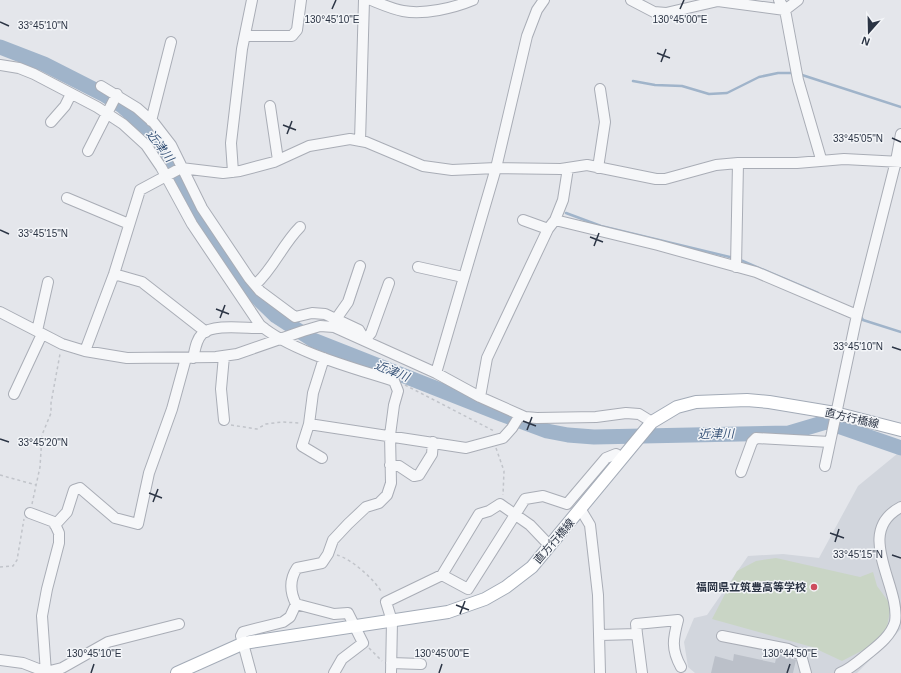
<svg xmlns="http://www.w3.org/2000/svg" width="901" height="673" viewBox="0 0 901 673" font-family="Helvetica,'Noto Sans JP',sans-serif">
<rect width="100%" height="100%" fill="#e4e6eb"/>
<path fill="#d2d6dd" d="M897,454L901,455V629L857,673H695L688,667L684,642L694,618L707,615L748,556L783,554L819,558L858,486Z"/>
<path fill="#c9d5c5" d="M776,558L860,577L873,572L877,586L891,605L886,633L869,647L842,661L812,647L712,619L737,571L756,561Z"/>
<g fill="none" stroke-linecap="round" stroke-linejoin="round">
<path stroke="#a0b4ca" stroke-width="2.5" d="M799,74L901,107
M633,81L655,85L682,86L709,94L727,93L759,77L778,73H794
M566,213L601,226L734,258
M738,259L818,293
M860,315L863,320L901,332"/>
<path stroke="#a0b4ca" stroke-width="15" d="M0,47L44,64L103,94L122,106L149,130L172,160L210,231L244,285L276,316L313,340L501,414L547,431L568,435L594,437L789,433L826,422L901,448"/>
</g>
<path fill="#bbc0c9" d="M734,654L775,663L777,654L796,660L793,673H711L715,656L733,661Z"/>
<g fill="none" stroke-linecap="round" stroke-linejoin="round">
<defs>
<path id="minor" d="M371,0C381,4 392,9 403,11C424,15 454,8 473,0
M631,0L654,12L666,13L718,1L785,10L798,0
M779,0L785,10L798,80L821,159
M245,36H292L297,30L301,0
M0,65L19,68L34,74L97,107L123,124L146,145L161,167L192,224L260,325C292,352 354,368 394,381L398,391L394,405L390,435L391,483L387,495L379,503L366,507L348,524L333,540L328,554L322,563L297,568C289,580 290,592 296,604L334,614L348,613L363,643L342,659L334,673
M101,86L137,108L154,123L171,145L202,208L249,278L260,291L295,317L312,313L325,314L359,330L365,340L371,333L389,283
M270,106L278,160
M151,121L171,42
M51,122L65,106L71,94
M360,141L364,0
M88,151L117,94
M598,168L605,122L600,89
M233,172L231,143L242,49L252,0
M67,198L129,224
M523,220L548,229
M555,220L563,200L568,168
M418,267L463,277
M736,267L738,163
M114,274L142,282L206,332
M255,285C274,268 282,245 300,227
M0,312L62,344L85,351L127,358L216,357L237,354L303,331L320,326L334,327L436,373L480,397L525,417L537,418L596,417L626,413L639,414L652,422
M336,319L348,302L360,266
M37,331L48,282
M85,351L114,274L140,190L181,168L223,173L240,171L274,162L309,146L350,139L366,142L423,166L452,170L496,168L561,169L587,165L656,179H665L716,165L738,163H797L844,159L901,162
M193,358C195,350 196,340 202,334C213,323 249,329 264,328
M324,358L313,393L309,424L466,448L503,438L512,428L520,415
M436,373L496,168L527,36L537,10L544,0
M14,394L42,334
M480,397L487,358L548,229L555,220L658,245L756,272L857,315
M224,420L221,389L224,356
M309,424L302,446L322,458
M390,465L399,466L414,476L419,475L432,454L433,442
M825,466L857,315L896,161L901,134
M741,472L752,442L756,438L830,442
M581,510L590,525L598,595L600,673
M30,513L54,522L59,533V543L47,589L42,616L46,673
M55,525L67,512L74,490L80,488L115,518L138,524L149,473L172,409L186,358
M442,575L479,514L489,511L500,504L530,525L550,546
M637,634L636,624L678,620C673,639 671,649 681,667
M600,635L637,634L642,673
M722,636L788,649L801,655L806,673
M0,660L23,663L46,672L62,668L108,642L179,624
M391,663L421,664
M251,673L241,636L243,632L283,622L290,617L296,604
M391,673L392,621L386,602L442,575L468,589L525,499L543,496L567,504L606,458L616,454L622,458
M840,673C851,669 861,659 870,652C880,644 891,635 895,622C901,586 853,532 901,507"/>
<path id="major" d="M177,673L244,643L448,612L485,599L506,587L532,567L652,422L677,407L696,402L747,400L769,402L835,413L901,430"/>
</defs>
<use href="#minor" stroke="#a9adb6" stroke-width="12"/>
<use href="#major" stroke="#a3abb7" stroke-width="14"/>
<path stroke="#c1c4ca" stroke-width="1.5" stroke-dasharray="3 3" stroke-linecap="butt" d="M405,385L494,431
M231,425L257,429L266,424L282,422L299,423
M496,448L504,471L503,495
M0,475L36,485
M32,504L40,467L42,435L51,413V403L60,354
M337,555C352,559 376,581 382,593
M0,567L13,566L17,560L24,519
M369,648L382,661"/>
<use href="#minor" stroke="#f6f7f9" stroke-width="10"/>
<use href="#major" stroke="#fff" stroke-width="12"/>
</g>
<path fill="none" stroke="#2b3444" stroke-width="1.5" d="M332,9L336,0M680,9L684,0M0,22L9,26M657,53L670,58M661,62L666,49M283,125L296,130M287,134L292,121M892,138L901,142M0,230L9,234M590,237L603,242M594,246L599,233M216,309L229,314M220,318L225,305M892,347L901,350M523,421L536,426M527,430L532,417M0,439L9,442M149,493L162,498M153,502L158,489M830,533L844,538M835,542L839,529M892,555L901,558M456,605L469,610M460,614L465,601M91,673L94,664M439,673L442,664M787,673L790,664"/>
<circle fill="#cd4c5d" stroke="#f3f5f8" stroke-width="1.5" cx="814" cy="587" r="4"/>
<g text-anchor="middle" stroke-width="3" stroke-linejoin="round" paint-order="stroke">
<g font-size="11" fill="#2b3444" stroke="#f3f5f8">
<text transform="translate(852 418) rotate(13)" y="4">直方行橋線</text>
<text transform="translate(554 541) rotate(-49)" y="4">直方行橋線</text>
</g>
<g font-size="11" font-weight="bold" fill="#2b3444" stroke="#f3f5f8" text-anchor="end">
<text x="806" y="591">福岡県立筑豊高等学校</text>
</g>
<g font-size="12" font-style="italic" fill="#365277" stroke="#f3f5f8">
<text transform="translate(160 146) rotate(53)" y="4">近津川</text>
<text transform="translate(392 371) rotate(22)" y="4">近津川</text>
<text transform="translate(716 434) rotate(-1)" y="4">近津川</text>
</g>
</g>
<g font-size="10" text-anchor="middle" fill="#2b3444" stroke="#f3f5f8" stroke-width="3" stroke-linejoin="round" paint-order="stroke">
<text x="332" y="23">130°45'10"E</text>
<text x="680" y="23">130°45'00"E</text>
<text x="43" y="29">33°45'10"N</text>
<text x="858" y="142">33°45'05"N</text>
<text x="43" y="237">33°45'15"N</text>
<text x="858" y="350">33°45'10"N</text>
<text x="43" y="446">33°45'20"N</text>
<text x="858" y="558">33°45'15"N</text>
<text x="94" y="657">130°45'10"E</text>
<text x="442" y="657">130°45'00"E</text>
<text x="790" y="657">130°44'50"E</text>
</g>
<g transform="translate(869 32) rotate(200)" stroke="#f3f5f8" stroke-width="3" paint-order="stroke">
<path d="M0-3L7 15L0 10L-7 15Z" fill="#2b3444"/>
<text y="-6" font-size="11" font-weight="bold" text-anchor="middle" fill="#2b3444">N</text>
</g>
</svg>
